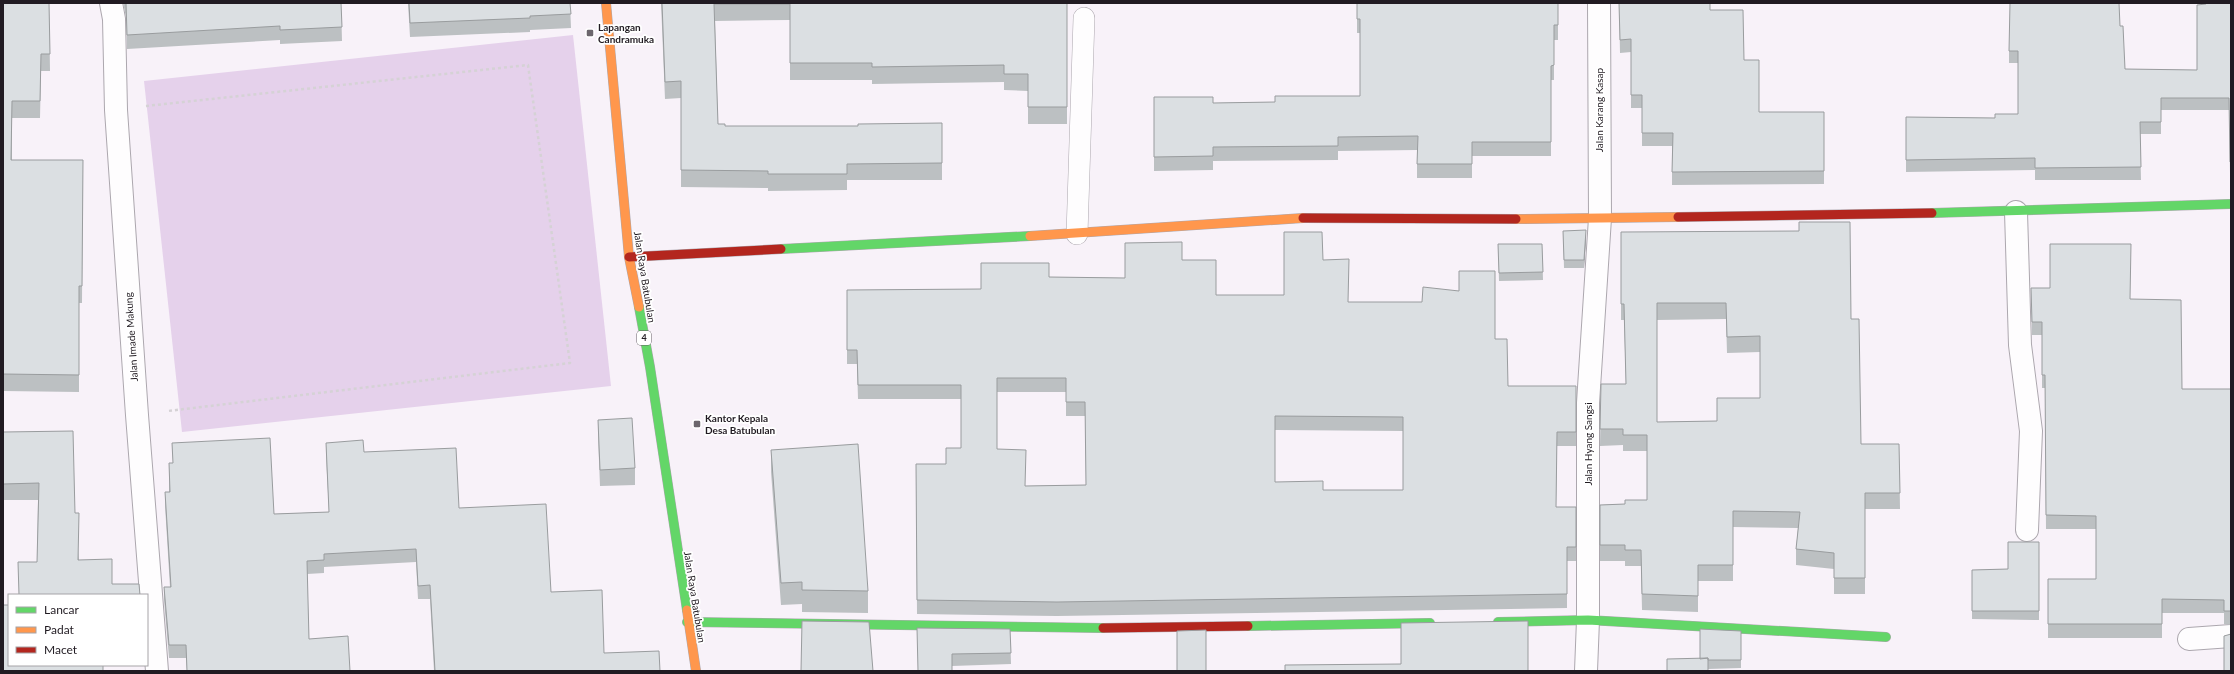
<svg xmlns="http://www.w3.org/2000/svg" width="2234" height="674" viewBox="0 0 2234 674" font-family="Lato,sans-serif">
<rect width="100%" height="100%" fill="#f8f2f9"/>
<path fill="#e5d1eb" d="M573,35L611,386L182,432L144,81Z"/>
<g fill="none" stroke-linecap="round" stroke-linejoin="round">
<defs>
<path id="lane" d="M1077,234L1084,18"/>
<path id="street" d="M111,3L114,19L116,110L137,415L157,671
M2016,212L2020,345L2031,431L2027,530
M2189,639L2231,636
M1586,671L1588,620V403L1600,218L1599,3"/>
<path id="fast" d="M1932,213L2231,204
M781,249L1030,236
M639,307L650,367L687,610
M687,622L1103,628
M1498,622L1588,620L1886,637
M1248,626L1430,623"/>
<path id="slow" d="M606,3L629,257L639,307
M1516,219L1678,217
M1030,236L1303,218
M687,610L696,671"/>
<path id="jam" d="M1678,217L1932,213
M1303,218L1516,219
M629,257L781,249
M1103,628L1248,626"/>
</defs>
<use href="#lane" stroke="#aca7ae" stroke-width="22"/>
<use href="#street" stroke="#aca7ae" stroke-width="24"/>
<use href="#fast" stroke="#aca7ae" stroke-width="10"/>
<use href="#slow" stroke="#aca7ae" stroke-width="10"/>
<use href="#jam" stroke="#aca7ae" stroke-width="10"/>
<path stroke="#d5d2d5" stroke-width="2.5" stroke-dasharray="3 3" stroke-linecap="butt" d="M146,106L528,65L570,363L168,411"/>
<use href="#lane" stroke="#fefdfe" stroke-width="21"/>
<use href="#street" stroke="#fefdfe" stroke-width="22"/>
<use href="#fast" stroke="#63d668" stroke-width="9"/>
<use href="#slow" stroke="#ff974d" stroke-width="9"/>
<use href="#jam" stroke="#b3261e" stroke-width="9"/>
</g>
<path fill="#bcc0c2" fill-rule="evenodd" d="M3,3H49L50,71H41L40,118H12V160H83L82,303H79V392L3,391Z
M123,3H341L342,41L280,44V40L127,49L126,17Z
M408,3H570L571,28L530,30V32L410,37Z
M661,3H1067V124H1028V91L1004,90V82L872,84V80H790V20L715,21L718,124L725,126H858L942,123V180H847V190L768,191V188L681,187V98L665,99Z
M1357,3H1558V40H1554V80H1551V156H1472V178H1417V150L1338,151V160L1213,161V170L1154,171V97L1213,103L1275,102L1360,96V33H1357Z
M1619,3L1710,10L1744,60L1759,112H1824V184L1672,185V146H1642V108H1631V52L1620,53Z
M2231,3V174H2230L2229,110H2161V134H2140L2141,180H2035V170L1906,172V117L1995,118L2018,114V63H2009V51L2120,26L2125,69L2197,70Z
M1563,231L1586,239L1584,268H1564Z
M1621,232L1851,319L1861,444H1899L1900,509H1865V594H1834V569L1796,565V549L1798,528L1733,527V581H1698V612L1642,610L1641,566H1625V561H1600V505L1625,504L1647,500V451H1623V445L1600,446L1601,384H1626L1624,320H1621ZM1726,319L1727,353L1760,352V398L1717,421L1657,422V320Z
M1498,244H1542L1543,280L1499,281Z
M1323,260L1348,302L1495,339L1508,386H1576V446H1557L1556,507H1576V561H1567V608L1057,616L917,614L916,464H946L961,448V399H858L857,364H847V290L981,289L1049,277L1125,278L1216,295H1284ZM997,392H1066V416H1085L1086,485L1025,486L997,449ZM1275,430L1403,431V490H1323L1275,482Z
M2031,288L2130,299L2182,389H2231V625L2224,624V613H2162V638H2048V579H2096V529H2046L2045,388H2042V335H2032Z
M598,420L635,468V485L600,486L598,436Z
M3,432L75,513L79,560L112,584L140,595L37,562L38,500H3Z
M172,443L274,514L329,512L326,456V443L364,452L459,508L551,592L604,653L660,671H434L430,599H418L416,562L324,567V573L307,574L309,639L350,671H187L186,658H169L164,600V587H170L165,505V492H169V463H173Z
M771,450L868,591V613L802,612V604L781,605L771,472Z
M2039,542V620L1972,619V570L2008,569Z
M917,628L1010,629L1011,664L952,666Z
M1667,659L1741,660V668L1708,669Z"/>
<path fill="#999c9e" d="M1586,230V239L1584,268V260Z"/>
<path fill="#dbdfe2" stroke="#999c9e" fill-rule="evenodd" d="M3,3H49L50,54H41L40,101H12L11,160H83L82,286H79V375L3,374Z
M126,3H341L342,27L280,30V26L127,35Z
M409,3H570L571,14L530,16V18L410,23Z
M662,3H1067V107H1028V74H1004V65L872,67V63H790V4H714L718,124H725V126H858V124L942,123V163L847,164V174H768V171L681,170V81L665,82Z
M1357,3H1558V25H1554V65L1551,66V142H1472V164H1417L1418,136L1338,137V146L1213,147V156L1154,157V97H1213V103L1275,102V96H1360V19H1357Z
M1619,3H1710V10H1743L1744,60H1759V112H1824V171L1672,172L1673,133H1642V95H1631V39L1620,40Z
M2010,3H2119L2120,26H2123L2125,69L2197,70V5L2206,4V3H2231V162H2230L2229,98H2161V122H2140L2141,167L2035,168V158L1906,160V117L1995,118V114H2018V51H2009Z
M1799,222H1850L1851,319H1859L1861,444H1899L1900,493H1865V578H1834V553L1796,549L1800,512L1733,511V565H1698V596L1642,594L1641,550H1625V545H1600V505L1625,504V500H1647V435H1623V429H1600L1601,384H1626L1624,304H1621V232L1799,231ZM1657,303H1726L1727,337L1760,336V398H1717V421L1657,422Z
M1586,230L1584,260H1564L1563,231Z
M1284,232H1322L1323,260L1349,259L1348,302H1422L1423,287L1459,291V271H1495V339H1507L1508,386H1576V432H1557L1556,507H1576V547H1567V594L1057,602L917,600L916,464H946V448H961V385H858L857,350H847V290L981,289V263H1049V277L1125,278V243L1182,242V260H1216V295H1284ZM997,378H1066V402H1085L1086,485L1025,486L1026,450L997,449ZM1275,416L1403,417V490H1323V481L1275,482Z
M1498,244H1542L1543,272L1499,273Z
M2050,244H2131L2130,299L2181,300L2182,389H2231V611H2224V600L2162,599V624H2048V579H2096V516L2046,515L2045,375H2042V322H2032L2031,288H2050Z
M632,418L635,468L600,470L598,420Z
M73,431L75,513H79L78,560L112,559V584H139L140,595H19L18,562H37L39,483L3,484V432Z
M270,438L274,514L329,512L326,443L363,440L364,452L456,448L459,508L546,504L551,592L602,590L604,653L659,651L660,671H435L430,585L418,586L416,549L324,554V560L307,561L309,639L348,636L350,671H187L186,645H169L164,587H171L165,492H170L169,463H173L172,443Z
M858,444L868,591L802,590V582L781,583L771,450Z
M2008,542H2039V611H1972V570L2008,569Z
M3,605H9V665H103V671H3Z
M802,621L869,622L873,671H801Z
M1528,621V671H1285V665L1401,664V623Z
M917,628L1010,629L1011,653L952,654V671H918Z
M1700,629L1741,631V660H1708V658L1700,659Z
M1206,630V671H1177V631Z
M2231,634V671H2224V636Z
M1708,658V671H1667V659Z"/>
<g fill="#6c666d" stroke="#fff" stroke-width="1.5">
<rect x="586" y="29" width="8" height="8" rx="2"/>
<rect x="693" y="420" width="8" height="8" rx="2"/>
</g>
<g text-anchor="middle" stroke-width="3.5" stroke-linejoin="round" paint-order="stroke">
<rect fill="#fff" stroke="#645f64" stroke-width="1" x="637" y="331" width="14" height="14" rx="3"/>
<g font-size="9" font-weight="bold" fill="#211b22">
<text x="644" y="341">4</text>
</g>
<g font-size="10" font-weight="bold" fill="#211b22" stroke="#fff" text-anchor="start">
<text x="598" y="31">Lapangan<tspan x="598" dy="12">Candramuka</tspan></text>
<text x="705" y="422">Kantor Kepala<tspan x="705" dy="12">Desa Batubulan</tspan></text>
</g>
<g font-size="10" fill="#211b22" stroke="#fff">
<text transform="translate(1599 110) rotate(-90)" y="4">Jalan Karang Kasap</text>
<text transform="translate(645 277) rotate(81)" y="4">Jalan Raya Batubulan</text>
<text transform="translate(131 337) rotate(-94)" y="4">Jalan Imade Makung</text>
<text transform="translate(1588 444) rotate(-90)" y="4">Jalan Hyang Sangsi</text>
<text transform="translate(695 597) rotate(81)" y="4">Jalan Raya Batubulan</text>
</g>
</g>
<rect width="2234" height="674" fill="none" stroke="#211b22" stroke-width="8"/>
<rect x="8" y="594" width="140" height="72" fill="#ffffff" stroke="#a6a4a7"/>
<rect x="16" y="607" width="20" height="6" fill="#63d668" stroke="#a6a4a7"/>
<text x="44" y="614" font-size="12" fill="#211b22">Lancar</text>
<rect x="16" y="627" width="20" height="6" fill="#ff974d" stroke="#a6a4a7"/>
<text x="44" y="634" font-size="12" fill="#211b22">Padat</text>
<rect x="16" y="647" width="20" height="6" fill="#b3261e" stroke="#a6a4a7"/>
<text x="44" y="654" font-size="12" fill="#211b22">Macet</text>
</svg>
